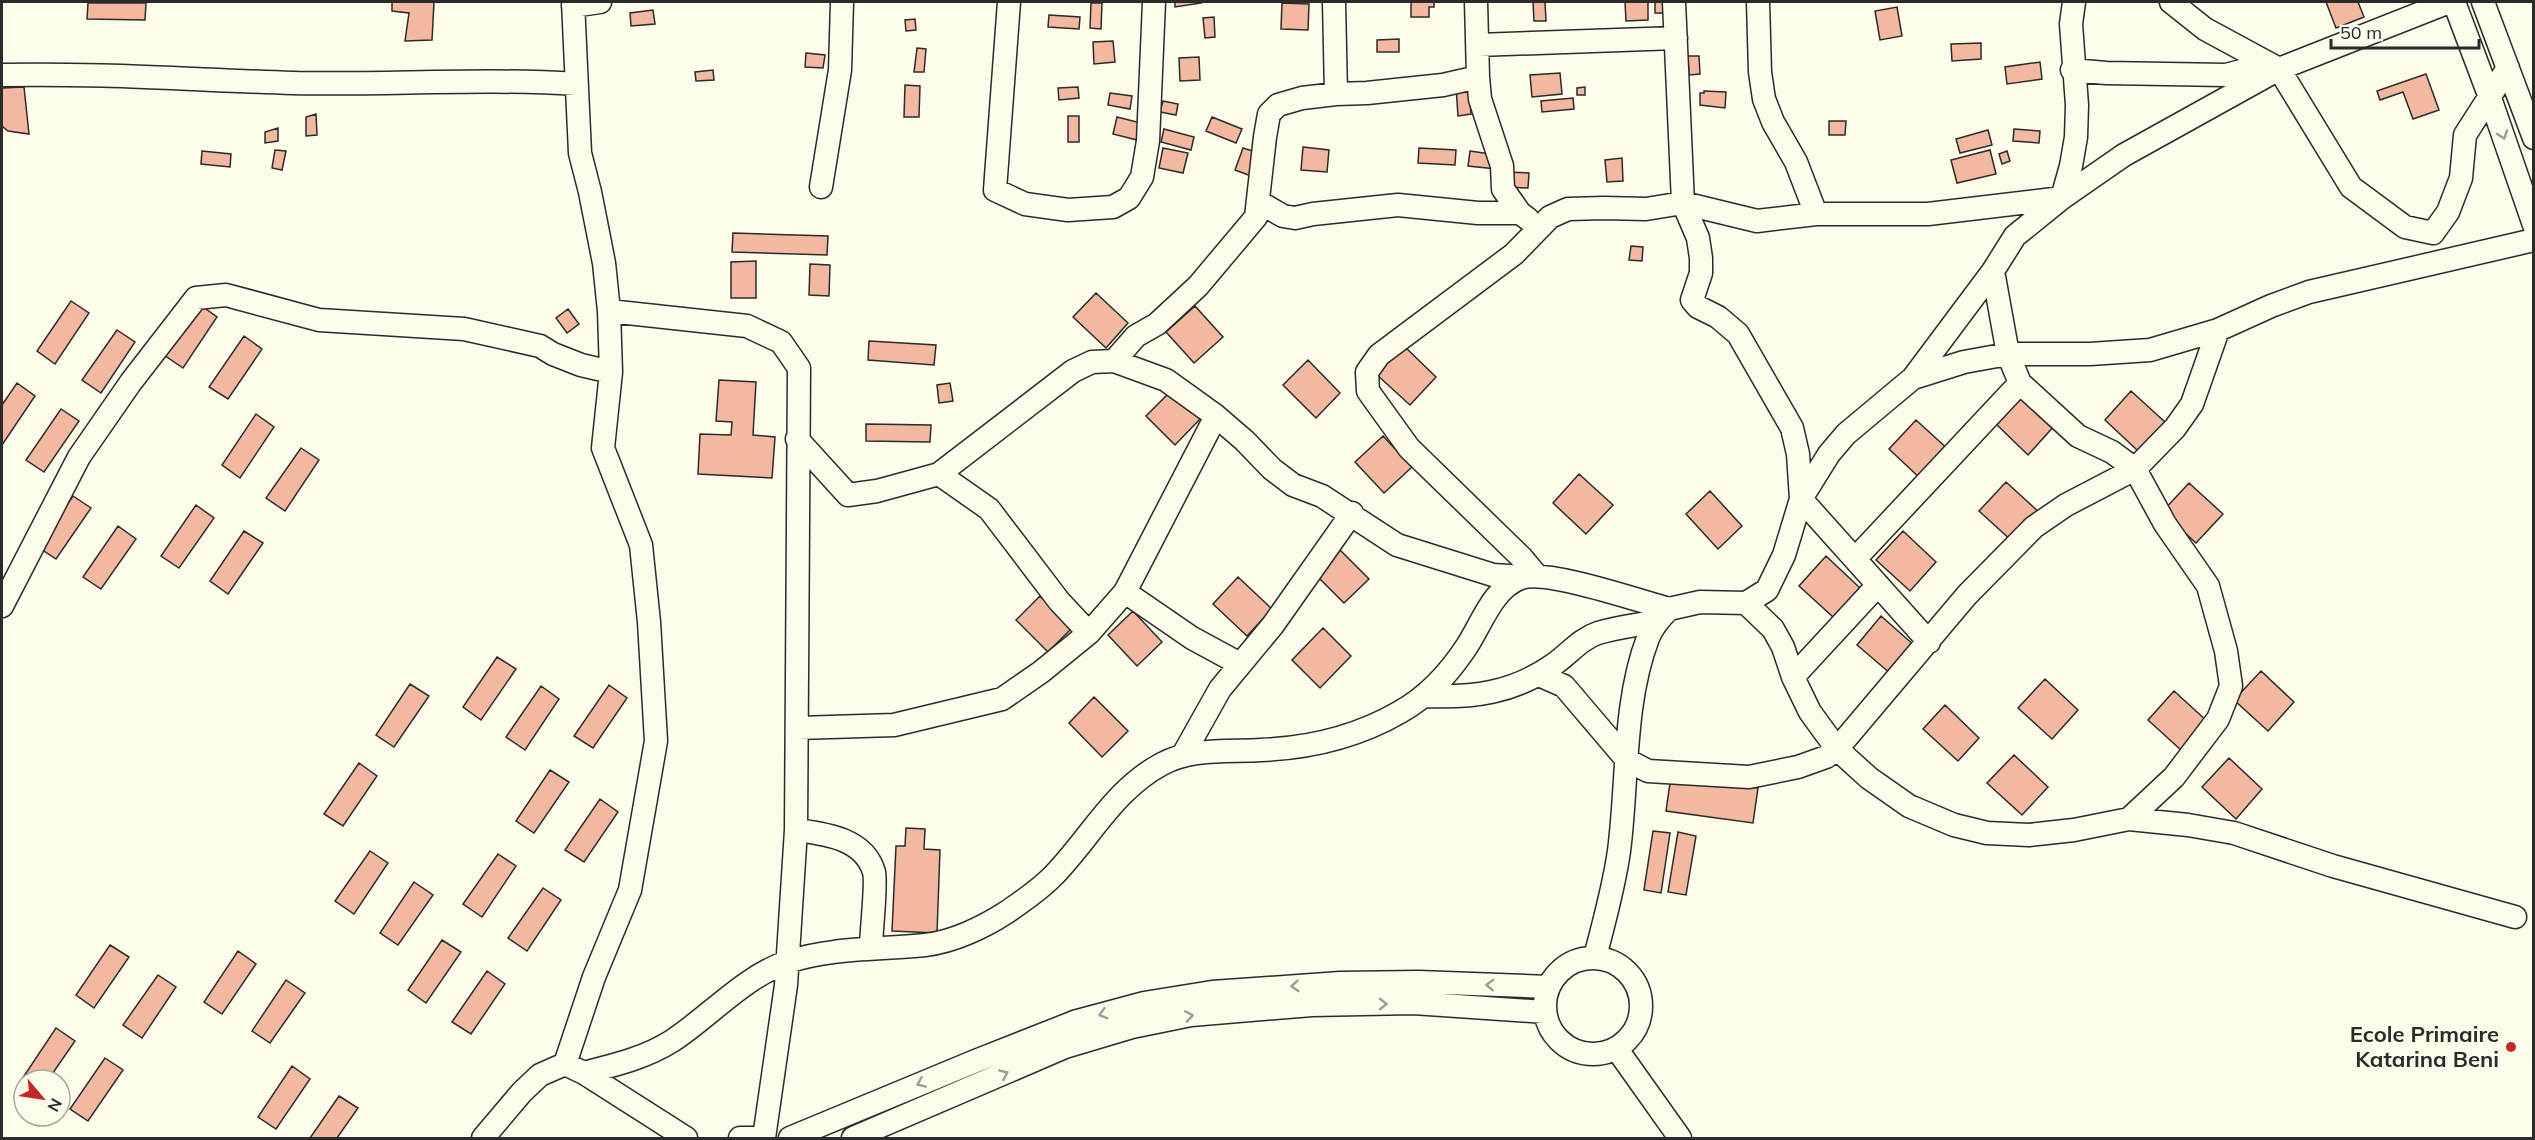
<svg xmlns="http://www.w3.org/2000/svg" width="2535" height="1140" viewBox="0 0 2535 1140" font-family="Mulish,sans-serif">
<rect width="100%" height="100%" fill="#fdfbea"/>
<path fill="#f2b8a0" stroke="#2b2b2b" stroke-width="1.5" d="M392,2H434L432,40L405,41L409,13L392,11Z
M1175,2H1200L1201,3L1175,7Z
M1411,2H1434V7H1429V17H1411Z
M1533,2H1545L1546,21H1534Z
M1625,2H1648V20L1626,21Z
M1655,2H1666V13H1655Z
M2326,2H2358L2364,17L2336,28Z
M88,3H146L145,20L87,19Z
M1091,3H1102L1101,29L1090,28Z
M1282,3L1309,4L1308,30L1281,29Z
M1897,7L1902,36L1880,40L1875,11Z
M653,10L655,24L631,26L630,13Z
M1049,15L1080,17L1079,29L1048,27Z
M1214,17L1215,37L1205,38L1203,18Z
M915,19L916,30L906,31L905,20Z
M1399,39V52H1377V40Z
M1113,41L1115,62L1094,64L1093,42Z
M1981,43V59L1952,61L1951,44Z
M917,48L926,49L924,72H914Z
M806,53L825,55L823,68L805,67Z
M1688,56H1699L1700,74L1689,75Z
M1199,57L1200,80L1180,81L1179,58Z
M2040,62L2042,79L2007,84L2005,67Z
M713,70L714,80L696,81L695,72Z
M1560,73L1562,94L1532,97L1530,75Z
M2426,74L2439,110L2413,119L2403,92L2380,100L2377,91Z
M905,85L920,86L919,117H904Z
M1469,85L1471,114L1458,116L1456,87Z
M24,87L29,134L8,131L2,126V88Z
M1078,87L1079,98L1059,100L1058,88Z
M1585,87V95H1577V88Z
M1704,91L1726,92L1725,108L1700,105V93H1704Z
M1110,93L1132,96L1130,109L1108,105Z
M1573,98L1574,109L1542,112L1541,101Z
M1163,101L1178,104L1176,115L1160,112Z
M316,114L317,135L306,136V117Z
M1068,116H1079V142H1068Z
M1117,117L1141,123L1137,140L1113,134Z
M1212,117L1242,129L1236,143L1206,131Z
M1829,121H1846L1845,135H1829Z
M278,128V141L265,143V132Z
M1164,129L1194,137L1191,150L1161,142Z
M2014,129L2040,131L2039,143L2013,141Z
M1988,130L1992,145L1960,153L1956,139Z
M1303,147L1329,150L1327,172L1301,170Z
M1163,148L1188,153L1183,173L1159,168Z
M1243,148L1259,153L1251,176L1235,170Z
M1419,148L1456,150L1455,165L1418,163Z
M275,150L286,151L282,170L272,168Z
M1990,150L1996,174L1957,183L1951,160Z
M202,151L231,154L230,167L201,164Z
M1470,151L1497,155L1496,169L1468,166Z
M2007,151L2010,161L2002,164L1999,154Z
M1622,158L1623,181L1607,182L1605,160Z
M1506,172L1529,173L1528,188L1505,187Z
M733,233L828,236L827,255L732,252Z
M1631,246L1643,247L1642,261L1629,260Z
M756,261V298H731V262Z
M810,264L830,265L829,296L809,295Z
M1096,293L1128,323L1106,348L1073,317Z
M71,301L89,313L55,364L37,351Z
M199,304L217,317L183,368L164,355Z
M1195,306L1223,337L1194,363L1166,332Z
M568,309L579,324L567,333L556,318Z
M117,330L135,342L101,393L82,380Z
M244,336L262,349L228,399L209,387Z
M869,341L936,345L934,365L868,360Z
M1403,345L1436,377L1410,405L1376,374Z
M1308,360L1340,393L1316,418L1283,385Z
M719,380L756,382L753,435L775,437L772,478L698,474L700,434L731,435L732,422L716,421Z
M17,383L35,396L2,445V405Z
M950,383L953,401L939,403L937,385Z
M1172,390L1201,418L1175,445L1146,416Z
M2131,391L2165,422L2138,451L2105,420Z
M2021,394L2055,425L2028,455L1995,423Z
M61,409L79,421L44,472L26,460Z
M256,414L274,427L240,478L222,465Z
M1916,420L1950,451L1923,481L1889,449Z
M866,424L931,425L930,442L866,441Z
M1383,436L1412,467L1384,493L1355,462Z
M301,448L319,460L285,511L266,498Z
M1579,474L1613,505L1586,534L1553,503Z
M2006,482L2040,513L2013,542L1979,511Z
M2189,483L2223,514L2196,543L2162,512Z
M1710,491L1742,526L1718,549L1686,514Z
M73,496L91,508L56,559L38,547Z
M196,505L214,518L179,568L161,556Z
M118,526L136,539L101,589L83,577Z
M244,531L263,543L228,594L210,581Z
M1903,531L1936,562L1910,591L1876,560Z
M1337,547L1369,579L1344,603L1312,571Z
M1826,556L1860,588L1833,617L1799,586Z
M1238,577L1272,609L1247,636L1213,604Z
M1040,596L1072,628L1048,652L1016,620Z
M1133,611L1162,642L1137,666L1108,635Z
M1881,616L1915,646L1891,674L1857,645Z
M1323,628L1351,656L1320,688L1292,660Z
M497,657L516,669L481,720L463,707Z
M2261,671L2294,702L2268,731L2234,700Z
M2045,679L2078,710L2052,739L2018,708Z
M410,684L429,696L394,747L376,735Z
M609,685L627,698L593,748L574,736Z
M541,686L559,699L525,750L506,737Z
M2174,691L2208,722L2182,751L2148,720Z
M1094,697L1128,731L1102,757L1069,723Z
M1945,705L1979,738L1958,761L1923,729Z
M2014,755L2048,787L2022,815L1987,783Z
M2229,758L2262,789L2236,819L2202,787Z
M359,763L377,776L343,826L324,814Z
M550,770L569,782L534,833L516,821Z
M1671,776L1758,788L1753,823L1666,811Z
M600,799L618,812L584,862L565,850Z
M906,828L925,829L924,849L940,850L937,933L892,931L896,846H905Z
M1653,831L1670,833L1661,893L1644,890Z
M1678,832L1696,836L1686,895L1668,892Z
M370,851L388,863L354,914L335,901Z
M498,854L516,866L482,917L463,904Z
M414,882L433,895L398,945L380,933Z
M543,888L561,900L527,951L508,938Z
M442,940L461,952L426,1003L408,990Z
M110,945L129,957L94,1008L76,995Z
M238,951L256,964L222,1014L204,1002Z
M487,971L505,984L471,1034L452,1022Z
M158,975L176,987L142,1038L123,1025Z
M286,980L305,993L270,1043L252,1031Z
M56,1028L75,1041L48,1080H24L22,1079Z
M105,1058L123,1070L88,1121L70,1109Z
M292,1066L310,1079L276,1129L258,1117Z
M339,1096L358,1108L337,1138H310Z"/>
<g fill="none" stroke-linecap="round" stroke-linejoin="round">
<defs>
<path id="minor" d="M1009,2L995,190L1025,204L1068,210L1113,207L1129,198L1142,177L1148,141L1154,2
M1334,2L1336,94
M1674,2L1683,203L1698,238L1701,258V273L1692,300L1698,307L1718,317L1738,334L1792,428L1798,454L1801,499L1929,642
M1758,2L1760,72L1764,99L1773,122L1796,162L1816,214
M2171,2L2205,29L2279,69L2351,187L2405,227L2433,233L2448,212L2461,178L2465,135L2508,68
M2454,2L2489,95L2534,225
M2483,2L2534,138
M573,6L600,2
M1478,45L1676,38
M2072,70L2106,73L2226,75L2268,64
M2,75C99,73 196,80 293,83C387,85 482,78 576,84
M1478,77L1480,99L1502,166L1503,189L1520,213L1528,219
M821,187L840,70L842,2
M1259,202L1283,216L1295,218L1313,214L1398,205L1478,213H1520
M1993,271L2008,354L2020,383L2078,436L2112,452L2135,469L2165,524L2208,586L2226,651L2231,686L2218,719L2174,777L2129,819
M609,311L747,326L781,342L799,368L796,830L786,985L764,1138
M1114,361L1136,336L1157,324L1198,286L1256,217L1265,137L1269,114L1278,105L1302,98L1336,94L1367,93L1443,85L1478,77L1476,2
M1913,378L1993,271L2015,236L2062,198L2071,166L2076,137L2077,105L2071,24L2074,2
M797,439L848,495L877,491L939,474L1073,371L1092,362L1114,361L1166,380L1216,416L1245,441L1272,469L1293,485L1322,496L1397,545L1493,575L1524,577
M939,474L989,509L1059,601L1089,633
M1855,559L2020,383
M1537,576L1522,558L1409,448L1368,391L1367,372L1379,355L1514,254L1550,217L1568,209L1604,208L1646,209L1683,203L1757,221L1816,214H1928L2062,198L2124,155L2279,69L2449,2
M1125,592L1192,638L1240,664
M1746,603L1773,629L1783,647L1793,677L1810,712L1837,749L1869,778L1909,806L1954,825L1987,833L2029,835L2074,830L2129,819L2188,825L2234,833L2333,866L2515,917
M2,606L79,457L131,382L196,298L226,295L319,320L464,329L540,346L553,354L581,365L611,372
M1539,675L1564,686L1627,760L1648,771L1749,777L1798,767L1826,757L1837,749L1967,595L2034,527L2066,505L2135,469L2175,428L2192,404L2218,330
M1793,677L1878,585
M1425,696C1473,698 1513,693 1553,665C1569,654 1580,639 1598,633C1617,627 1638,625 1658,621
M798,728L894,725L1002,699L1041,672L1089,633L1125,592L1216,416
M1183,755L1220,689L1273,625L1352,513
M796,830C825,834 864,838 874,872C877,883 871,933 871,947
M1595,957C1604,922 1614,887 1619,851C1628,782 1623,703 1648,638C1652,627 1661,617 1669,609L1700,602L1746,603L1767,590L1784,555L1801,499L1829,454L1846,434L1913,378L1964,362L2008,354H2090L2150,350L2218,330L2271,306L2309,292L2534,240
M1545 1006a48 48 0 1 1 96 0a48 48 0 1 1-96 0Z
M1616,1048L1680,1138
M565,1064L594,977L630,890L656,741L649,622L641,545L603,448L611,372L609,311L604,263L590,192L580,153L573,2
M584,1073C615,1065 645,1058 672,1041C710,1016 744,977 787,962C833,947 878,950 925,945C953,942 984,927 1007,912C1023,901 1038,891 1052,877C1089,840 1113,790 1162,764C1192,748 1227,752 1261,750C1310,748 1357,737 1400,712C1427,697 1450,672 1467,646C1482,623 1493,588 1521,578C1547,569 1639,601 1669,609
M483,1138L522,1092L540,1075L565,1064L584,1073L686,1138
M740,1138H752
M790,1138L978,1060L1077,1021L1144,1003L1212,992L1340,983L1419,982L1549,987
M853,1138L1065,1047L1132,1027L1191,1015L1312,1005L1413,1003L1545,1012"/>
</defs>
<use href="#minor" stroke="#2b2b2b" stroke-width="25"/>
<use href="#minor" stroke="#fdfbea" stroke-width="22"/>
</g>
<defs><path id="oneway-chevron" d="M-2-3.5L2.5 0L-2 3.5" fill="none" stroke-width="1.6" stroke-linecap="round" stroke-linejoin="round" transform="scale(1.5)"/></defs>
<g stroke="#9e9d94">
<use href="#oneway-chevron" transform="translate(2503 135) rotate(71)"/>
<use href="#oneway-chevron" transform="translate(1490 985) rotate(-178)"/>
<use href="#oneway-chevron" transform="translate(1295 986) rotate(176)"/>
<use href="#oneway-chevron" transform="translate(1383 1004) rotate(-1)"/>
<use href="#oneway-chevron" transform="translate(1103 1014) rotate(164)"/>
<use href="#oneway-chevron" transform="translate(1189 1016) rotate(-9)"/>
<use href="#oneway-chevron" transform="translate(1004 1074) rotate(-24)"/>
<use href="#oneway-chevron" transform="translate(921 1083) rotate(157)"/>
</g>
<circle fill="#c62828" stroke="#fdfbea" stroke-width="2" cx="2511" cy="1047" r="6"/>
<g text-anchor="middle" stroke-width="4.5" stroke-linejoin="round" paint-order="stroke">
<g font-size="22" font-weight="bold" fill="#2b2b2b" stroke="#fdfbea" text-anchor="end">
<text x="2499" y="1042">Ecole Primaire<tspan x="2499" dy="25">Katarina Beni</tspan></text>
</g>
</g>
<rect width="2535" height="1140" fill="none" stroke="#2b2b2b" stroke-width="6"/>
<g transform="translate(42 1098) rotate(119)"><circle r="28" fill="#fdfbea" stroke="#a9a89e" stroke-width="1.5"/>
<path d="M0-4.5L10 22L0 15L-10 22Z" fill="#c62828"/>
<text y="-9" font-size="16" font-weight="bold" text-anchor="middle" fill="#2b2b2b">N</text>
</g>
<path d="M2331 39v9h148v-9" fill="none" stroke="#2b2b2b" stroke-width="3"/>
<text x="2340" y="39" font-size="18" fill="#2b2b2b" stroke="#fdfbea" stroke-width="4.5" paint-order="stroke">50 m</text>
</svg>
